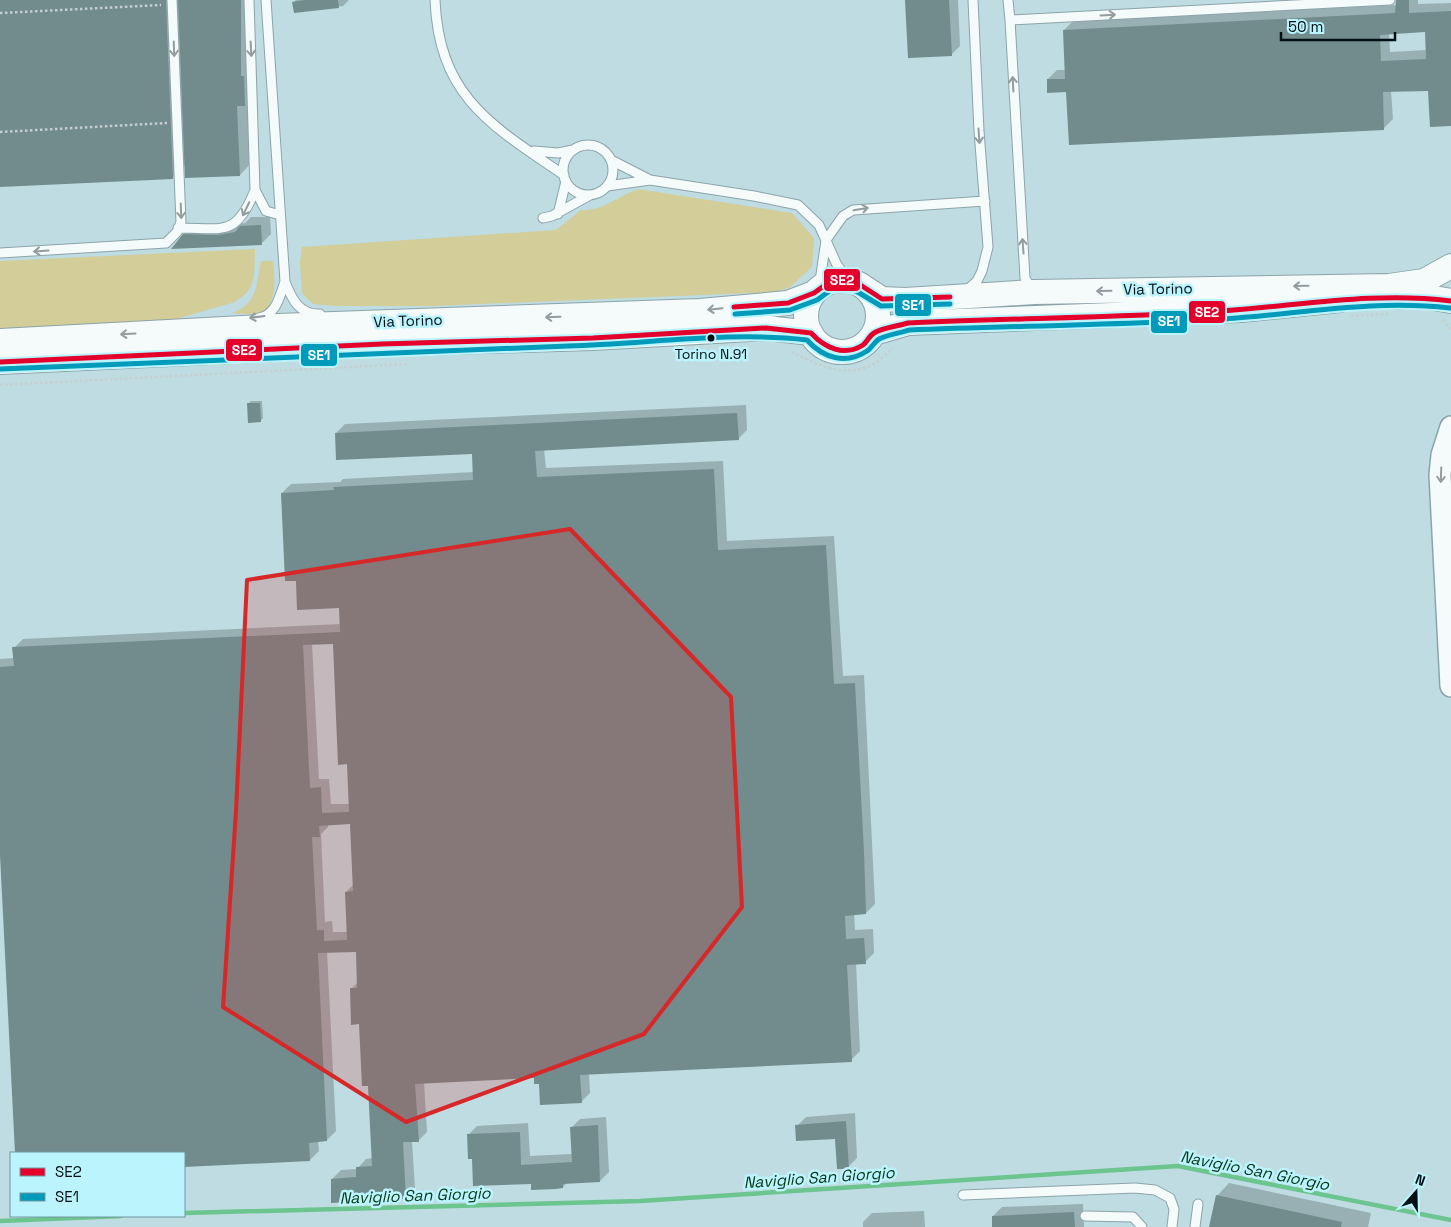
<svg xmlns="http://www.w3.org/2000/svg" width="1451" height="1227" viewBox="0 0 1451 1227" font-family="'Space Grotesk',sans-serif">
<rect width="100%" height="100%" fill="#bedce2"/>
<path fill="#d2cd99" d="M638,189L792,213L814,238L812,267L790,287L776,292L433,306H336L313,304L302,293L300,262L302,247L556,230L581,210C601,212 620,195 638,189Z
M255,249C254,274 258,291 232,303L151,326L0,332V261Z
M261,261H273C275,276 278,311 256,314C248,315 239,313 232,313C258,304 256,285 261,261Z"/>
<path fill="#0003" fill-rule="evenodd" d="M0,0H253L257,93L249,101L252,162L240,175L186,164L172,178L0,185Z
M296,0H349L343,6L295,12L294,2Z
M906,0H958L960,46L951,55Z
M1397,0H1418V4L1451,3V125L1429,90L1391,91L1393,119L1384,128L1067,91L1048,79L1057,70H1066L1064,30L1073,21L1397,5ZM1426,31L1427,50L1390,52L1389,33Z
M251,217H270L271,234L262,243L184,235L193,226H227L245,223Z
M251,401H262L263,418L260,421L248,404Z
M746,405L747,430L738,439L544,449L546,468L723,461L727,541L834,536L843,676L864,675L872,843L875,904L866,913L854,914L855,930L873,929L874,953L865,962L856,963L860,1051L851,1060L589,1074L590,1093L581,1102L540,1082L535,1077L424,1082L427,1132L418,1141H412L415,1189L406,1198L332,1179L341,1170L357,1169L366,1159L373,1158L369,1085L361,1023L351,989L358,982L357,951H327L336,1131L327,1140L318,1141L319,1151L310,1160L184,1166V1153H16L0,830V659L14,658V648L23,639L341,624V607L297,580L282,493L291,484L340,482L343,479L474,472L473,452L336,433L345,424ZM335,642L348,763L350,804H331L329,779H319L312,644ZM351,823L354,884L346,892L348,932H333L332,921L325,922L321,834L328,827V824Z
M855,1113L857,1158L848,1167L836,1137L797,1126L806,1117Z
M606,1117L609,1172L600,1181L568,1182L563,1187L532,1182L473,1158L468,1135L477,1126L528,1123L530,1156L572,1154L571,1128L580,1119Z
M1229,1183L1371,1213L1368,1227H1210L1217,1196Z
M1083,1204L1084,1227H994L993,1216L1002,1207Z
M924,1211L925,1227H863V1222L872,1213Z"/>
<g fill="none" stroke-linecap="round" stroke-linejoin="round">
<path stroke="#6cc48f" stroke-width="4.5" d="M184,1213L640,1201L1178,1166L1451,1220
M0,1221L121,1216"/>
</g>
<path fill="#728b8d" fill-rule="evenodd" d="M0,0H166L173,179L0,187Z
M178,0H241V76H244L245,106H237L240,176L185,178Z
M305,0H338L339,8L294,13L292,2Z
M905,0H949L952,56L908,58Z
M1396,0H1409V13L1451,11V126L1430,127L1428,91L1383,92L1384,130L1069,145L1066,92L1047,93V79H1065L1063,30L1395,13ZM1425,32L1426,59L1381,61L1380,35Z
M261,225L262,245L171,249L183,234L218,235L235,232L240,226Z
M247,403H260L261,422L248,423Z
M737,413L739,440L535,451L537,477L714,469L718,550L826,545L834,684L855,683L864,852L866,914L845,916L846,939L864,938L866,964L847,965L852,1062L580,1075L582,1103L540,1105L539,1084H534V1078L415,1084L419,1142H403L406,1199L331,1203V1179L356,1177V1167L372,1166L368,1086H362L359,1024L351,1025L350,988H357L356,952L318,953L327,1141L309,1143L310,1161L184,1167V1153H15L0,855V667L14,666L12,647L340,632L339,608L297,610L296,581H285L281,493L334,490L333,487L473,480L472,454L336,460L335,433ZM333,644L338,765L347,764L349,812L322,813L321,787L310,788L303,645ZM350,824L353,891L345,892L347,940L324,941V930H317L312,837H320L319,826Z
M846,1121L849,1169H837L835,1139L796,1141L795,1125Z
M598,1125L600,1182L563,1184V1188L556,1189L531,1190V1184L473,1186L472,1159H468L467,1134L520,1132L521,1165L572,1162L570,1127Z
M1216,1195L1342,1222L1341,1227H1209Z
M1074,1212L1075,1227H992V1216Z"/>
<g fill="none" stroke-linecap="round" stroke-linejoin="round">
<defs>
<path id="service" d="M266,0L285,282C292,299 299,315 320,314
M435,0C439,97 492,126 564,175
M1008,0L1010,20
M563 170a25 25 0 1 1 50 0a25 25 0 1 1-50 0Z
M534,151L558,153L573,150
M611,160L650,180L754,196L798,205L819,225L837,265L843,273L859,284
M607,186L650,180
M255,190L266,211L280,215
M558,214L566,181
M543,218L552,216L590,195
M178,228C223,228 236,238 255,190L249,0
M0,253L166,243L177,232L181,222L172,0
M819,288L826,240L843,216L853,210L985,201
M1032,290L1025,278L1010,20L1390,0
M965,292L977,281L982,271L988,247L979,131L973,0
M259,318C277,314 279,297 285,282
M963,1195L1135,1188L1155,1190L1170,1198L1174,1209L1172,1227
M1085,1216L1133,1217L1142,1227
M1195,1227L1198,1204"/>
<path id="tertiary" d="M1451,427L1442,455L1440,475L1451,686"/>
<path id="secondary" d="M806 316a36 36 0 1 1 72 0a36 36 0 1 1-72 0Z
M865,288L882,299L905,300L1034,292L1389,286L1424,281L1451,266
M1398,297L1422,296L1451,301
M874,333L908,323L1241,310L1340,300
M0,341L278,326L700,311L788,303L814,293
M0,362L382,344L593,338L766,328L811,333"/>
</defs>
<use href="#service" stroke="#8ca4a9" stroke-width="11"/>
<use href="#tertiary" stroke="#8ca4a9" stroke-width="24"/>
<use href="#secondary" stroke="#8ca4a9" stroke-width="26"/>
<path stroke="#c6ced0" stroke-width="2.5" stroke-dasharray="2.5 2.5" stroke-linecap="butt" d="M0,13L161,5
M0,132L167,123
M1351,316L1388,314
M1443,320L1451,329
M792,352C817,365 847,380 875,363C882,359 887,353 893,348
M0,385L408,364"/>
<use href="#service" stroke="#f5fafb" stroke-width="9"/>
<use href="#tertiary" stroke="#f5fafb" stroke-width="21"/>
<use href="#secondary" stroke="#f5fafb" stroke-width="24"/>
<defs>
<path id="bus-1" d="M734,307L788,303L814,293L828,283L841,280L859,284L882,299L950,297
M0,362L382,344L593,338L766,328L811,333C825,348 844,357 863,345C867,342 869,336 874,333C882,328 898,326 908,323C1012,318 1117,318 1221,311C1298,306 1374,291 1451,301"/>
<path id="bus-2" d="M735,314L790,310L817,300L831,290L841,288L856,291L881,306L950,304
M0,369C190,361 379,352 568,346C648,344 728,331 807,340C823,358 846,365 867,351C872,348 874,342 879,339C887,335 900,333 909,330C1014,326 1119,325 1224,319C1300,314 1374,299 1450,308"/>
</defs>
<use href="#bus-1" stroke="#bcf4fe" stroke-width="9"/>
<use href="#bus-2" stroke="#bcf4fe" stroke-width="9"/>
<use href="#bus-1" stroke="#e4002b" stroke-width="5"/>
<use href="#bus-2" stroke="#009abb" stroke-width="5"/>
</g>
<defs><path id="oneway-shaft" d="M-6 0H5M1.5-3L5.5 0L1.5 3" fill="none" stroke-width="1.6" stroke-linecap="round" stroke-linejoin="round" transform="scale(1.25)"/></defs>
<g stroke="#939c9e">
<use href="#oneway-shaft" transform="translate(1108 15) rotate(-3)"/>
<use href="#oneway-shaft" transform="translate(174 49) rotate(88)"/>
<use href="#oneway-shaft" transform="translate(251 49) rotate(87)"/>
<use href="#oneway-shaft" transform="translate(1013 84) rotate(-93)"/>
<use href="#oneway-shaft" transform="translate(979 136) rotate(86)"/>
<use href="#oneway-shaft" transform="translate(246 209) rotate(116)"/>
<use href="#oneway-shaft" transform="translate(861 209) rotate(-10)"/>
<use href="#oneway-shaft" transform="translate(181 211) rotate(88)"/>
<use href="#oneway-shaft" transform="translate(1023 246) rotate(-94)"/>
<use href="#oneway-shaft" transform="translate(41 251) rotate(176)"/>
<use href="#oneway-shaft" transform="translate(1301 286) rotate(179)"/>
<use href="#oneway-shaft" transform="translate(1104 291) rotate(179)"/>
<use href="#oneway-shaft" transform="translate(715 309) rotate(174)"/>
<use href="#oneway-shaft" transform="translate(257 317) rotate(173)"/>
<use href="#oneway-shaft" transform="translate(553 317) rotate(178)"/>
<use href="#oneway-shaft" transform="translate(128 334) rotate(177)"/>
<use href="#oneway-shaft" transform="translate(1441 475) rotate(92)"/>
</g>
<path fill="#d62828" fill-opacity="0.2" stroke="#d62828" stroke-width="4" stroke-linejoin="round" d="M570,529L731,697L742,907L644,1034L406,1122L223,1007L236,811L247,580Z"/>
<circle fill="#000f13" stroke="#bcf4fe" stroke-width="2" cx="711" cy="338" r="4.5"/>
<g text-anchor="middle" stroke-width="5" stroke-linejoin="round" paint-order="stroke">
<g font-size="14" fill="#000f13" stroke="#bcf4fe">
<text x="711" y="359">Torino N.91</text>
</g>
<g font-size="15" fill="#000f13" stroke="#bcf4fe">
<text transform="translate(1158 289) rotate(-1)" y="5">Via Torino</text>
<text transform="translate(408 321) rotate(-2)" y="5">Via Torino</text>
</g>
<g font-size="16" font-style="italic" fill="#083718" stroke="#bcf4fe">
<text transform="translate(1255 1170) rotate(11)" y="6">Naviglio San Giorgio</text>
<text transform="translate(819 1177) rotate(-4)" y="6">Naviglio San Giorgio</text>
<text transform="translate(415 1195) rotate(-2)" y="6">Naviglio San Giorgio</text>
</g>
</g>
<g stroke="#bcf4fe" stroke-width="2">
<rect x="823" y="268" width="38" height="24" rx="5" fill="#e4002b"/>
<rect x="894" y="293" width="38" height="24" rx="5" fill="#009abb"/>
<rect x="1188" y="300" width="38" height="24" rx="5" fill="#e4002b"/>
<rect x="1150" y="310" width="38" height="24" rx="5" fill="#009abb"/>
<rect x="225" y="338" width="38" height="24" rx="5" fill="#e4002b"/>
<rect x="300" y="343" width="38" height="24" rx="5" fill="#009abb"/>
</g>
<g font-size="14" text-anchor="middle" font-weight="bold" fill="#fff">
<text x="842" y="285">SE2</text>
<text x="913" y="310">SE1</text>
<text x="1207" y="317">SE2</text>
<text x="1169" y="326">SE1</text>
<text x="244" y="355">SE2</text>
<text x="319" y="360">SE1</text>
</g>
<rect x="10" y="1152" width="175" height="65" fill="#bcf4fe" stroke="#7198a0"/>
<rect x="20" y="1168" width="25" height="8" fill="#e4002b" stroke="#7198a0"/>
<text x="55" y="1177" font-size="15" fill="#000f13">SE2</text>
<rect x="20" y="1193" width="25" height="8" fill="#009abb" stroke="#7198a0"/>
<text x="55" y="1202" font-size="15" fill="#000f13">SE1</text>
<g transform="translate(1416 1192) rotate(20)" stroke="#bcf4fe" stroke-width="4" paint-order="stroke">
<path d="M0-4L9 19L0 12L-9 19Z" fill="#000f13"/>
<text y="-8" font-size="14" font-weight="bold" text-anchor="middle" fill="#000f13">N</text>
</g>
<path d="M1281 32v8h114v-8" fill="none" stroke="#000f13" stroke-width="2.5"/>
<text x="1288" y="32" font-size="15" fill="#000f13" stroke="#bcf4fe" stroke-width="4" paint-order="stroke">50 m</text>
</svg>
